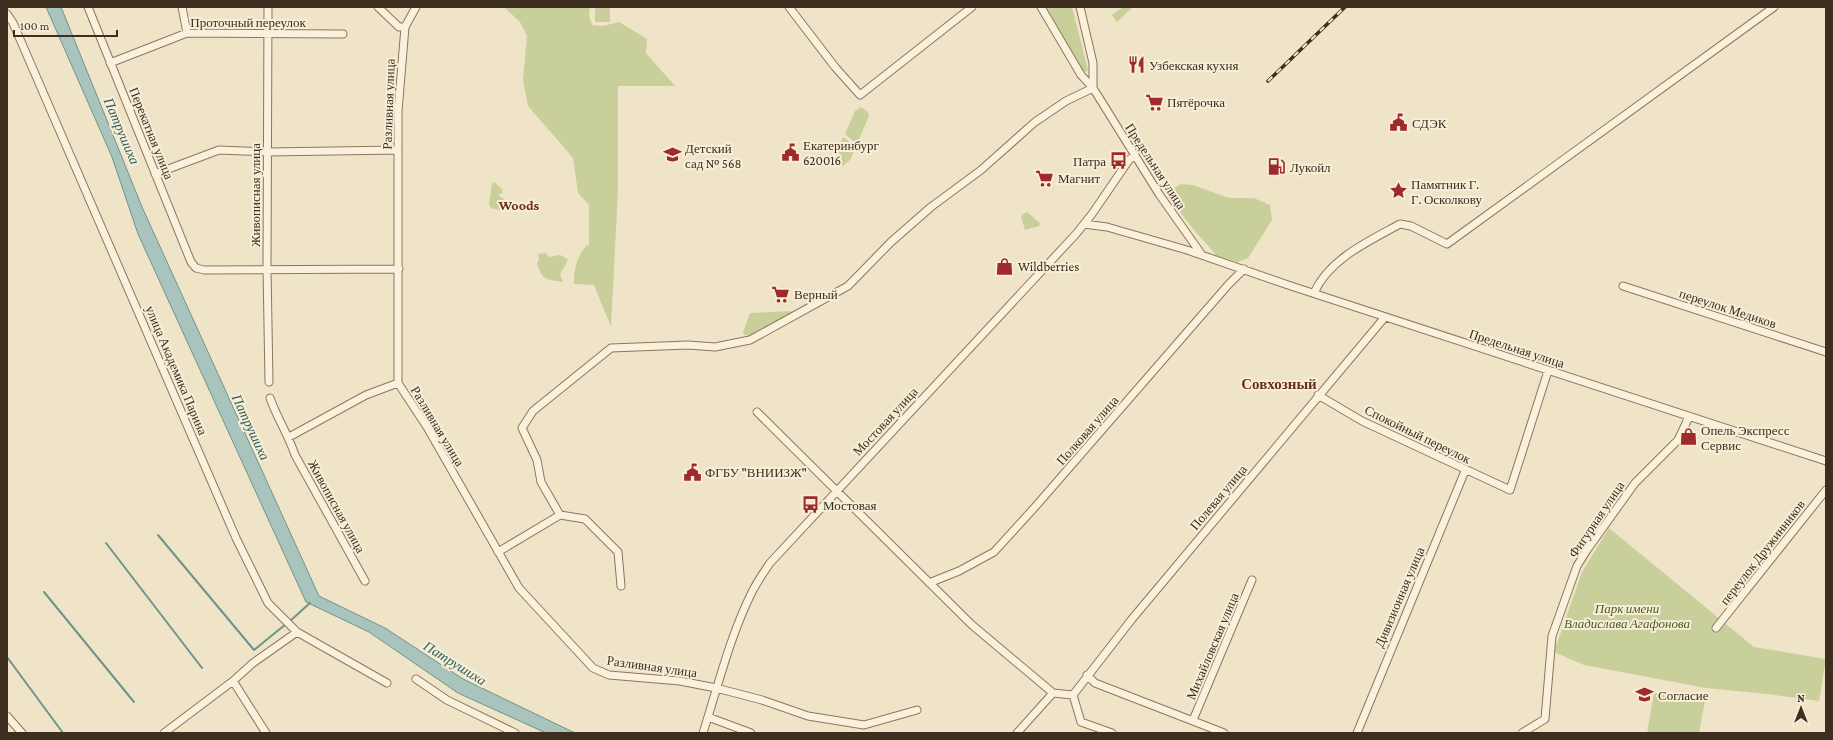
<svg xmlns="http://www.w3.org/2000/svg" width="1833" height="740" viewBox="0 0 1833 740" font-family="'Crimson Pro',serif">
<rect width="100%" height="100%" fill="#f0e4c8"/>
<path fill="#c9cf9b" d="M504,7H590L589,15L592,25L603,26L619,22L647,39L646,53L675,86H618V191L611,327L594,285L574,284C573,270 578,252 589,244V205L578,193L573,158L528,106L523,80L527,36L520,22Z
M595,7H610V22H595Z
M1046,7H1072L1088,70L1084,73Z
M1123,7H1133L1117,22L1112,15Z
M861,107L868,112L869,116L857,144L845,134L855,111Z
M843,137L856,147L850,160L843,166L836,162V152Z
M494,182L502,189L503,193L498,195L504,199L500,210L491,208L489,205L492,184Z
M1181,184L1193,185L1229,198H1254L1270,205L1272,220L1248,258L1238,262L1217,256L1194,230L1171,200L1173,189Z
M1027,212L1040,223L1039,226L1025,230L1021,217L1023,214Z
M546,253L549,257L560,255L568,259L565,266L560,274L563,282C547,279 543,282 537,264L539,259L538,254Z
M791,311V316L750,336L745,335L743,332L750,313Z
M1609,528L1754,647L1826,659L1819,701L1766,694L1706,688L1584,665L1554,652L1582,572Z
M1654,693L1705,701L1699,733H1647Z"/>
<path fill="#a9c4bc" stroke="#6f938a" d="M46,7H61L142,207L319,596L385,628L463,679L575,733H546L458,693L369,632L306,602L138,234L112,157Z"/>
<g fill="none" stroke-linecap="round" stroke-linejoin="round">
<path stroke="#6f938a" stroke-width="2" d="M158,535L254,650L286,624
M106,543L202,668
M44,592L134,702
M290,621L310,603
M7,657L63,733"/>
<defs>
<path id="minor" d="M88,7L191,262L196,268L204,270L399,269
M182,7L187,33
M268,7L267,268L269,382
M378,7L399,27H405
M416,7L405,27L398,111V383L427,427L519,588L593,668L609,675L680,681L716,688L762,700L808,716L864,725L917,710
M789,7L835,67L860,95L972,7
M1041,7L1081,75L1093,88L1159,194L1202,255
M1080,7L1093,63V88
M7,14L13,23L236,538L268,603L297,632L387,683
M110,63L187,33L343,34
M155,174L219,150L268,152L398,150
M1084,224L1107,227L1187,250L1288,285L1826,461
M1623,286L1826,352
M1314,293C1329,259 1369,241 1400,224L1411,226L1447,244L1774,7
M1318,395L1362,421L1510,490L1548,371
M270,398C277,418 288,434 295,455L365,581
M757,412L972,625L1053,693L1073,695
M289,437L366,395L398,383
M560,515L541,482L537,460L522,428L533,411L611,348L688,345L715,347L750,340L848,286L891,242L931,207L981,170L1035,122L1066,101L1093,88
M498,552L560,515L585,519L618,552L621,586
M929,583L959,571L994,552L1035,507L1228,285L1244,269
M1716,628L1826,490
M1087,675L1095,683L1224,733
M416,679L447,700L515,733
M233,681L253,663L297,632
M1073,695L1132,619L1385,317
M1073,695L1081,722L1112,733
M7,716L22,733
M708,717L751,733
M1193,720L1252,580
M164,733L233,681L266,733
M703,733C718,686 730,636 752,592C757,582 764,572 770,563L1076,234L1092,214L1129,160L1135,155
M1017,733L1053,693
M1357,733L1465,471
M1522,733L1545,719L1552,636L1577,566L1587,550L1635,483L1678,440L1689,417"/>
</defs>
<use href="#minor" stroke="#8d765c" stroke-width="9"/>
<use href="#minor" stroke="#faf1dc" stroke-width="7"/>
<defs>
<path id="rail" d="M1268,81L1345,7"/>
</defs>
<use href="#rail" stroke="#3d2e20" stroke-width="3.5"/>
<use href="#rail" stroke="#f7eed8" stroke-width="2" stroke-dasharray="6" stroke-linecap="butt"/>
</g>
<defs>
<symbol id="restaurant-bare" viewBox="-9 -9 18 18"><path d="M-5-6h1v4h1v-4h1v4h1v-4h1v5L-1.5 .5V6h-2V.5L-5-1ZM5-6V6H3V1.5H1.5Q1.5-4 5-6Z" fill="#9e2a2b" stroke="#f7eed8" stroke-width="2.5" paint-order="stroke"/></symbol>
<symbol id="supermarket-bare" viewBox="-9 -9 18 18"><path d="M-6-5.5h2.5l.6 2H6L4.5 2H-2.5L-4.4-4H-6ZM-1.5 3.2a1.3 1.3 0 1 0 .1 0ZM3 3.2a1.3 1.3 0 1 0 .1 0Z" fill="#9e2a2b" stroke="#f7eed8" stroke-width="2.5" paint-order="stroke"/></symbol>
<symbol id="civic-bare" viewBox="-9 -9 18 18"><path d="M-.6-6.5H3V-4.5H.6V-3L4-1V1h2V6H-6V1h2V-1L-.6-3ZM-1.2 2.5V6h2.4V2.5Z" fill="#9e2a2b" stroke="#f7eed8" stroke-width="2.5" paint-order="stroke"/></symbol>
<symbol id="school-bare" viewBox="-9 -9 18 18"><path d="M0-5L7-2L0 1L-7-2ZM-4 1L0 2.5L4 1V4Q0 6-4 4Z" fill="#9e2a2b" stroke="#f7eed8" stroke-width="2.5" paint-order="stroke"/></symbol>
<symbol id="bus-bare" viewBox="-9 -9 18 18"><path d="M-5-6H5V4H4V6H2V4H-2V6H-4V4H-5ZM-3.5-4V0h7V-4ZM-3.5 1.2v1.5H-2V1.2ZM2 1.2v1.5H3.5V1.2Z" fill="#9e2a2b" stroke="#f7eed8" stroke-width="2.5" paint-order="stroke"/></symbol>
<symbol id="fuel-bare" viewBox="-9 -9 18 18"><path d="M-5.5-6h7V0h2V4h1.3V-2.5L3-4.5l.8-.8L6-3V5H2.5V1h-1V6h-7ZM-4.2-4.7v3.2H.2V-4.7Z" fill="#9e2a2b" stroke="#f7eed8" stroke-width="2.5" paint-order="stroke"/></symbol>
<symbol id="sight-bare" viewBox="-9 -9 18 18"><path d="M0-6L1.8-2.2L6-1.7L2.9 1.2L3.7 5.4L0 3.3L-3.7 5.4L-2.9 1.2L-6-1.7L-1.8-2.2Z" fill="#9e2a2b" stroke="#f7eed8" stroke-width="2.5" paint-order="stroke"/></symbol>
<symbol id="shop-bare" viewBox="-9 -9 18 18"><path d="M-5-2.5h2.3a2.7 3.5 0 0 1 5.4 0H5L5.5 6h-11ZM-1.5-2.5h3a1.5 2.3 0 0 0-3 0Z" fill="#9e2a2b" stroke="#f7eed8" stroke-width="2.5" paint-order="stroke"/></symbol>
</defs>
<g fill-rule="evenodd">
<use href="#restaurant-bare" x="1124" y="52" width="25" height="25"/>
<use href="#supermarket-bare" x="1142" y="90" width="25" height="25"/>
<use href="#civic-bare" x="1386" y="110" width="25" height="25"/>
<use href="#civic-bare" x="778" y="140" width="25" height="25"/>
<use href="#school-bare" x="660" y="142" width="25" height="25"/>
<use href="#bus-bare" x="1106" y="148" width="25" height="25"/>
<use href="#fuel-bare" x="1264" y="154" width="25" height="25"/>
<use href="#supermarket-bare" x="1032" y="166" width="25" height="25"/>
<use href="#sight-bare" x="1386" y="178" width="25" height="25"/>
<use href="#shop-bare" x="992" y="254" width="25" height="25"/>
<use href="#supermarket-bare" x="768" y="282" width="25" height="25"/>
<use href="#shop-bare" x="1676" y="424" width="25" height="25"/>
<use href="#civic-bare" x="680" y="460" width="25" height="25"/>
<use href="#bus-bare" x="798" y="492" width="25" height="25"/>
<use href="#school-bare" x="1632" y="682" width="25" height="25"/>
</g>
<g text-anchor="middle" stroke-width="4" stroke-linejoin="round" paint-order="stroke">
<g font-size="13" fill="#3d2e20" stroke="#f7eed8">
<text x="248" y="27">Проточный переулок</text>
<text transform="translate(388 104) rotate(-88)" y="5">Разливная улица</text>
<text transform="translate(152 133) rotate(68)" y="5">Перекатная улица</text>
<text transform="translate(1156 166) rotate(57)" y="5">Предельная улица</text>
<text transform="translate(255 195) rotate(-90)" y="5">Живописная улица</text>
<text transform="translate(1728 308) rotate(18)" y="5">переулок Медиков</text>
<text transform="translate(1517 348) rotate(18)" y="5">Предельная улица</text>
<text transform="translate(177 370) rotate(67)" y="5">улица Академика Парина</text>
<text transform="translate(885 421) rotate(-47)" y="5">Мостовая улица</text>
<text transform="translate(438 426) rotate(59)" y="5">Разливная улица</text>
<text transform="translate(1087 430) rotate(-49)" y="5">Полковая улица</text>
<text transform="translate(1418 434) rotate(26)" y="5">Спокойный переулок</text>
<text transform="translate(1218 497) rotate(-50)" y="5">Полевая улица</text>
<text transform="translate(337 506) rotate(61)" y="5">Живописная улица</text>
<text transform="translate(1596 519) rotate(-56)" y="5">Фигурная улица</text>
<text transform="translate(1762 552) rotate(-52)" y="5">переулок Дружинников</text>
<text transform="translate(1399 597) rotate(-67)" y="5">Дивизионная улица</text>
<text transform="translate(1212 646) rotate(-67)" y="5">Михайловская улица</text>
<text transform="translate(652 666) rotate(8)" y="5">Разливная улица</text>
</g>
<g font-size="13" fill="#3d2e20" stroke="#f7eed8" text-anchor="start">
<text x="1149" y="70">Узбекская кухня</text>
<text x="1167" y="107">Пятёрочка</text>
<text x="1412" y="128">СДЭК</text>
<text x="803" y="150">Екатеринбург<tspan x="803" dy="15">620016</tspan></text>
<text x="685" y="153">Детский<tspan x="685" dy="15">сад № 568</tspan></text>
<text x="1106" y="166" text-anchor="end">Патра</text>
<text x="1290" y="172">Лукойл</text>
<text x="1058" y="183">Магнит</text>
<text x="1411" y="189">Памятник Г.<tspan x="1411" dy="15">Г. Осколкову</tspan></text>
<text x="1018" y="271">Wildberries</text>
<text x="794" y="299">Верный</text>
<text x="1701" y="435">Опель Экспресс<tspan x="1701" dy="15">Сервис</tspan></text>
<text x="705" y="477">ФГБУ "ВНИИЗЖ"</text>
<text x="823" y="510">Мостовая</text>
<text x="1658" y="700">Согласие</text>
</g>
<g font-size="13" font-style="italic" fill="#4d5a26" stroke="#f7eed8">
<text x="1627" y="613">Парк имени<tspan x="1627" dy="15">Владислава Агафонова</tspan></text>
</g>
<g font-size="14" font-style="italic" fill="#2f5d5a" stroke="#f7eed8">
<text transform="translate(122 131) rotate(67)" y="5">Патрушиха</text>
<text transform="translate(251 427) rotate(65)" y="5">Патрушиха</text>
<text transform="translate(455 663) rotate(32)" y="5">Патрушиха</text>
</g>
<g font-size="14" font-weight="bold" fill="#6b2e1e" stroke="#f7eed8">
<text x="519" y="210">Woods</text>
</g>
<g font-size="15" font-weight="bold" fill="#6b2e1e" stroke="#f7eed8">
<text x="1279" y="389">Совхозный</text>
</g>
</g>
<rect width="1833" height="740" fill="none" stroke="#3d2e20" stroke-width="16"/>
<g transform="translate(1801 708)" stroke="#f7eed8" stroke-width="3" paint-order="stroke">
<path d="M0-3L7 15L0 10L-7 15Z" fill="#3d2e20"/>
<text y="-6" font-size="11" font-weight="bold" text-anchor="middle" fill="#3d2e20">N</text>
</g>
<path d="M14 30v6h103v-6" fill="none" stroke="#3d2e20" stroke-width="2"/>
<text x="20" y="30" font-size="12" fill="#3d2e20" stroke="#f7eed8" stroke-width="3" paint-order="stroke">100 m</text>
</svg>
